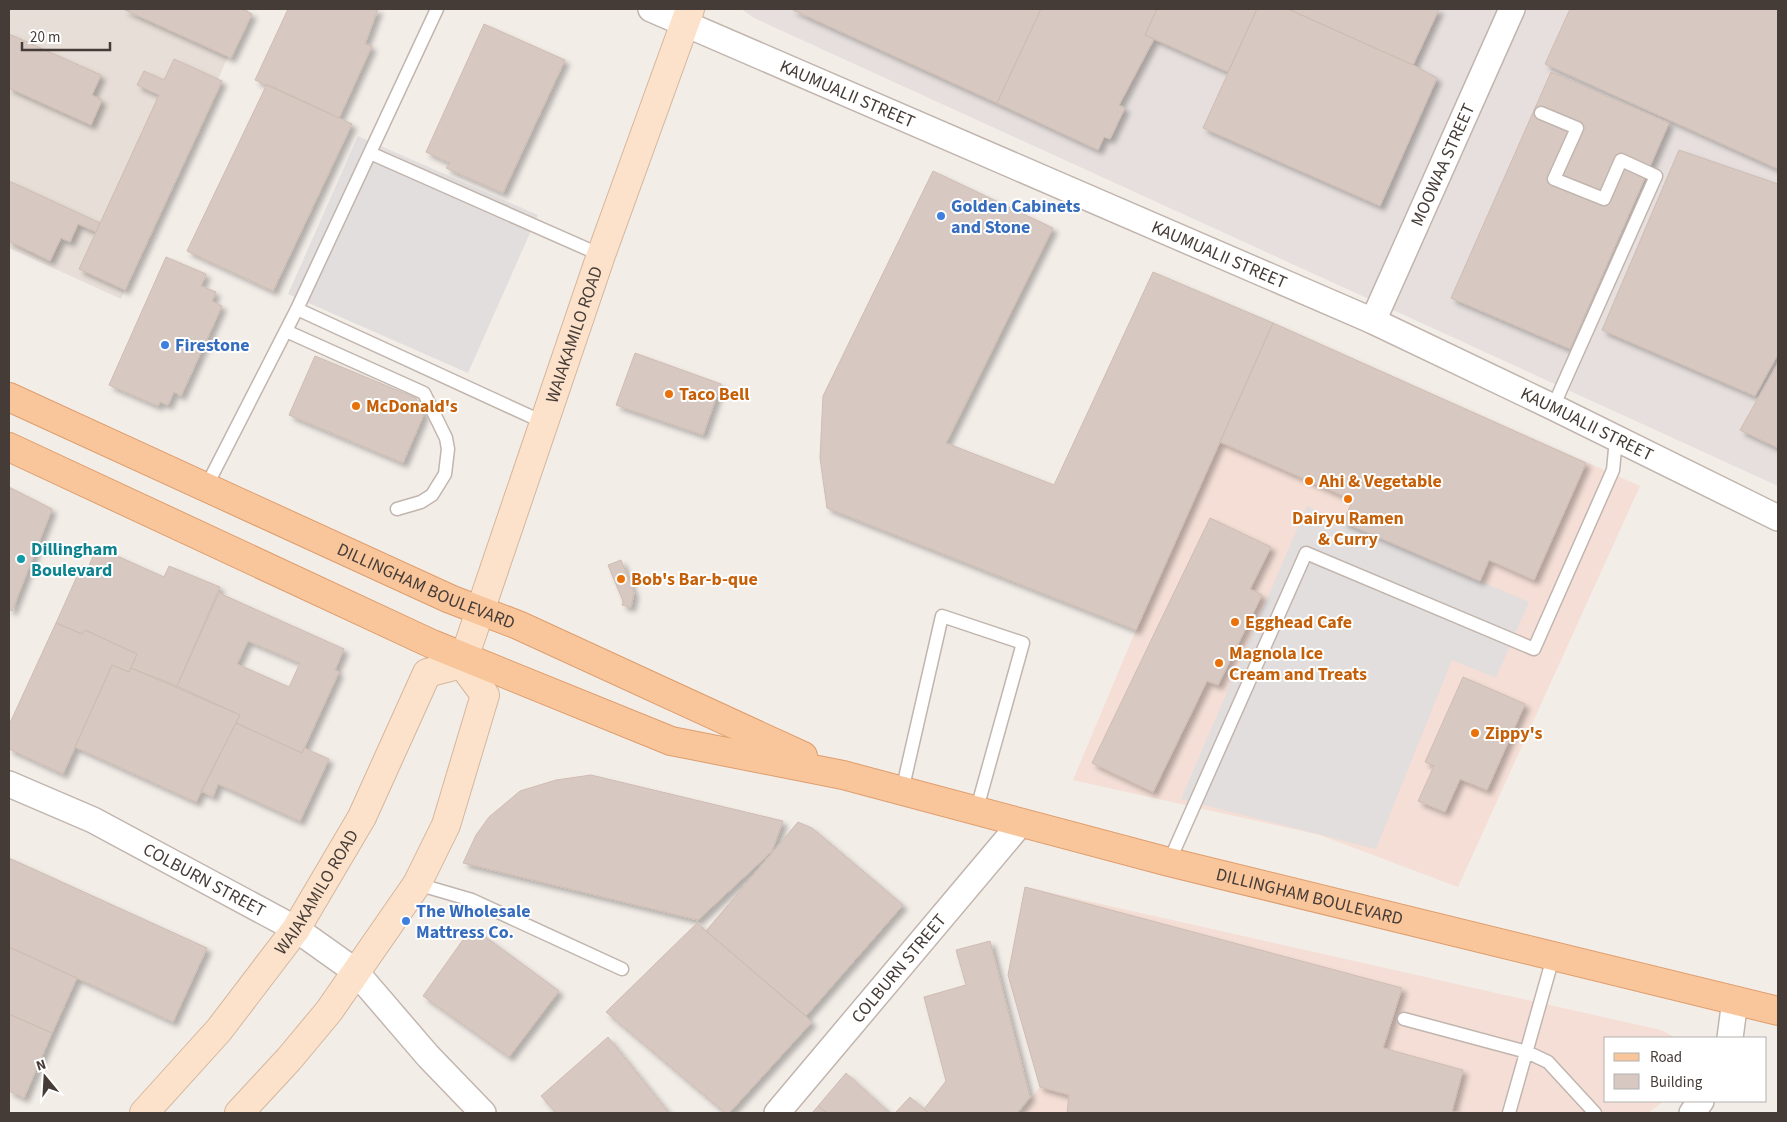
<svg xmlns="http://www.w3.org/2000/svg" width="1787" height="1122" viewBox="0 0 1787 1122" font-family="'Source Sans 3',sans-serif">
<defs>
<filter id="shadow"><feDropShadow dx="4.5" dy="4.5" stdDeviation="2.5" flood-color="#0004"/></filter>
</defs>
<rect width="100%" height="100%" fill="#f3ede8"/>
<path fill="#e7ded7" d="M9,9H249L121,299L9,248Z"/>
<path fill="#f4ded5" d="M1273,323L1640,486L1458,887L1320,835L1073,780L1136,630Z
M1025,887L1661,1030L1676,1038H1606V1101H1664L1648,1113H1020L1040,1087L1008,975Z"/>
<path fill="#e6dfdd" d="M741,9H1778V486L754,18Z"/>
<path fill="#e2dedd" d="M358,136L538,215L468,373L288,294Z
M1307,506L1529,602L1496,678L1452,660L1376,849L1181,799Z"/>
<path fill="#d7c9c1" stroke="#cfbcb2" fill-rule="evenodd" filter="url(#shadow)" d="M123,9H242L252,14L231,58Z
M288,9H378L365,44L372,46L339,118L255,80Z
M791,9H1041L997,103Z
M1041,9H1157L1145,35L1154,39L1119,105L1125,108L1110,139L1104,137L1098,150L997,103Z
M1157,9H1257L1228,72L1145,35Z
M1257,9H1288L1413,65L1437,78L1380,206L1203,128Z
M1288,9H1439L1413,65Z
M1570,9H1778V169L1545,64Z
M484,24L565,60L503,193L446,168L450,163L426,152Z
M9,34L101,75L92,95L102,100L91,125L9,88Z
M174,59L222,81L125,290L79,269L159,95L137,85L144,71L164,80Z
M1551,72L1669,123L1570,349L1451,298Z
M267,84L352,124L273,291L187,251Z
M1679,150L1778,184V354L1755,396L1602,330Z
M933,171L1053,228L946,443L1054,485L1153,272L1273,323L1136,630L827,508L820,458L823,396Z
M9,181L100,223L96,232L78,224L70,242L61,238L50,261L9,241Z
M166,257L206,274L201,286L216,292L212,301L222,306L181,396L174,392L168,405L160,402L158,406L109,385Z
M1273,323L1586,463L1534,580L1489,560L1480,581L1343,522L1353,500L1220,442Z
M635,353L721,384L703,435L616,405Z
M315,356L416,398L424,414L403,463L289,415Z
M1778,363V448L1740,430Z
M9,487L52,509L12,611L9,609Z
M1210,518L1271,547L1250,589L1262,595L1218,685L1207,681L1153,792L1092,763Z
M97,547L164,577L169,566L220,587L177,686L131,668L137,654L85,630L82,634L56,623L82,565L88,568Z
M621,560L634,593L631,607L622,605L623,601L608,565Z
M219,593L344,649L335,670L339,672L302,753L236,723L240,715L177,686ZM248,641L300,663L289,687L237,664Z
M56,623L82,634L85,630L137,654L129,672L112,665L63,774L9,749V725Z
M112,665L129,672L131,668L240,715L196,802L75,747Z
M1463,677L1525,704L1487,790L1460,779L1445,812L1418,801L1434,766L1425,762Z
M236,723L302,753L304,748L329,759L300,821L218,784L213,797L201,791Z
M591,775L783,821L772,851L698,920L463,863L476,835L489,817L520,791L556,780Z
M798,822L812,828L903,905L806,1016L706,931Z
M9,858L207,948L173,1022L9,947Z
M1025,887L1402,988L1383,1048L1463,1070L1452,1111L1461,1113H1067L1069,1095L1040,1087L1008,975Z
M697,923L812,1022L729,1113H725L606,1012Z
M472,927L559,991L509,1057L423,996Z
M990,941L1030,1097L1017,1113H929L924,1109L946,1081L924,997L966,985L956,950Z
M9,947L77,978L52,1033L9,1014Z
M9,1014L52,1033L24,1098L9,1091Z
M608,1037L669,1113H556L541,1096Z
M846,1073L890,1113H827L818,1106Z
M910,1097L924,1109L929,1113H895Z
M818,1106L827,1113H812Z"/>
<g fill="none" stroke-linecap="round" stroke-linejoin="round">
<defs>
<path id="lane" d="M1541,113L1577,128L1554,179L1604,199L1621,160L1656,176L1553,407
M370,153L601,255
M297,309L545,423
M286,331L424,393L446,438L448,449L445,474L432,495L421,502L397,509
M206,487L297,309L437,9
M902,791L942,616L1023,643L976,812
M1169,862L1306,553L1534,649L1613,470L1616,439
M417,884L472,900L622,969
M1404,1019L1527,1052L1548,1062L1595,1113
M1509,1113L1554,954"/>
<g id="street">
<path id="s1" d="M651,9L1373,321L1553,407L1778,518"/>
<path id="s2" d="M1373,321L1512,9"/>
<path id="s3" d="M9,784L93,820L296,929L355,971L428,1056L483,1113"/>
<path d="M1730,1038L1735,1000"/>
<path id="s4" d="M777,1113L1021,823"/>
<path d="M1692,1113L1701,1101"/>
</g>
<g id="secondary">
<path id="s5" d="M462,664L601,255L690,9"/>
<path id="s6" d="M144,1113L219,1030L296,929L362,817L427,673L462,664"/>
<path d="M239,1113L289,1059L329,1011L417,884L446,825L485,695L462,664"/>
</g>
<g id="primary">
<path id="s7" d="M9,397L450,599L518,625L803,756"/>
<path id="s8" d="M9,447L432,644L671,741L843,775L1169,862L1778,1011"/>
</g>
</defs>
<use href="#lane" stroke="#c1b5ae" stroke-width="15"/>
<use href="#street" stroke="#c1b5ae" stroke-width="28"/>
<use href="#secondary" stroke="#d4b69d" stroke-width="30"/>
<use href="#primary" stroke="#de9d6c" stroke-width="30"/>
<use href="#lane" stroke="#fff" stroke-width="12"/>
<use href="#street" stroke="#fff" stroke-width="25"/>
<use href="#secondary" stroke="#fce2ca" stroke-width="28"/>
<use href="#primary" stroke="#f9c69c" stroke-width="28"/>
</g>
<g fill="#3f7fe0" stroke="#fff" stroke-width="2">
<circle cx="941" cy="216" r="5"/>
<circle cx="165" cy="345" r="5"/>
<circle cx="406" cy="921" r="5"/>
</g>
<g fill="#e8710a" stroke="#fff" stroke-width="2">
<circle cx="669" cy="394" r="5"/>
<circle cx="356" cy="406" r="5"/>
<circle cx="1309" cy="481" r="5"/>
<circle cx="1348" cy="499" r="5"/>
<circle cx="621" cy="579" r="5"/>
<circle cx="1235" cy="622" r="5"/>
<circle cx="1219" cy="663" r="5"/>
<circle cx="1475" cy="733" r="5"/>
</g>
<circle fill="#0f9aa8" stroke="#fff" stroke-width="2" cx="21" cy="559" r="5"/>
<g text-anchor="middle" stroke-width="4" stroke-linejoin="round" paint-order="stroke">
<g font-size="18" fill="#463c37" stroke="#fff">
<text dy="6" stroke="none"><textPath href="#s1" startOffset="214">KAUMUALII STREET</textPath></text>
<text dy="6" stroke="none"><textPath href="#s2" startOffset="171">MOOWAA STREET</textPath></text>
<text dy="6" stroke="none"><textPath href="#s1" startOffset="619">KAUMUALII STREET</textPath></text>
<text dy="6" stroke="none"><textPath href="#s5" startOffset="348">WAIAKAMILO ROAD</textPath></text>
<text dy="6" stroke="none"><textPath href="#s1" startOffset="1024">KAUMUALII STREET</textPath></text>
<text dy="6" stroke="none"><textPath href="#s7" startOffset="458">DILLINGHAM BOULEVARD</textPath></text>
<text dy="6" stroke="none"><textPath href="#s3" startOffset="218">COLBURN STREET</textPath></text>
<text dy="6" stroke="none"><textPath href="#s6" startOffset="281">WAIAKAMILO ROAD</textPath></text>
<text dy="6" stroke="none"><textPath href="#s8" startOffset="1382">DILLINGHAM BOULEVARD</textPath></text>
<text dy="6" stroke="none"><textPath href="#s4" startOffset="189">COLBURN STREET</textPath></text>
</g>
<g font-size="18" font-weight="bold" fill="#366cbe" stroke="#fff" text-anchor="start">
<text x="951" y="212">Golden Cabinets<tspan x="951" dy="21">and Stone</tspan></text>
<text x="175" y="351">Firestone</text>
<text x="416" y="917">The Wholesale<tspan x="416" dy="21">Mattress Co.</tspan></text>
</g>
<g font-size="18" font-weight="bold" fill="#c56008" stroke="#fff" text-anchor="start">
<text x="679" y="400">Taco Bell</text>
<text x="366" y="412">McDonald's</text>
<text x="1319" y="487">Ahi &amp; Vegetable</text>
<text x="1348" y="524" text-anchor="middle">Dairyu Ramen<tspan x="1348" dy="21">&amp; Curry</tspan></text>
<text x="631" y="585">Bob's Bar-b-que</text>
<text x="1245" y="628">Egghead Cafe</text>
<text x="1229" y="659">Magnola Ice<tspan x="1229" dy="21">Cream and Treats</tspan></text>
<text x="1485" y="739">Zippy's</text>
</g>
<g font-size="18" font-weight="bold" fill="#0d838f" stroke="#fff" text-anchor="start">
<text x="31" y="555">Dillingham<tspan x="31" dy="21">Boulevard</tspan></text>
</g>
</g>
<rect width="1787" height="1122" fill="none" stroke="#463c37" stroke-width="20"/>
<rect x="1604" y="1037" width="162" height="65" fill="#ffffff" stroke="#b5b1af"/>
<rect x="1614" y="1053" width="25" height="8" fill="#f9c69c" stroke="#b5b1af"/>
<text x="1650" y="1062" font-size="15" fill="#463c37">Road</text>
<rect x="1614" y="1074" width="25" height="15" fill="#d7c9c1" stroke="#b5b1af"/>
<text x="1650" y="1087" font-size="15" fill="#463c37">Building</text>
<g transform="translate(45 1077) rotate(342)" stroke="#ffffff" stroke-width="4" paint-order="stroke">
<path d="M0-4L9 19L0 12L-9 19Z" fill="#463c37"/>
<text y="-8" font-size="14" font-weight="bold" text-anchor="middle" fill="#463c37">N</text>
</g>
<path d="M22 42v8h88v-8" fill="none" stroke="#463c37" stroke-width="2.5"/>
<text x="30" y="42" font-size="15" fill="#463c37" stroke="#ffffff" stroke-width="4" paint-order="stroke">20 m</text>
</svg>
